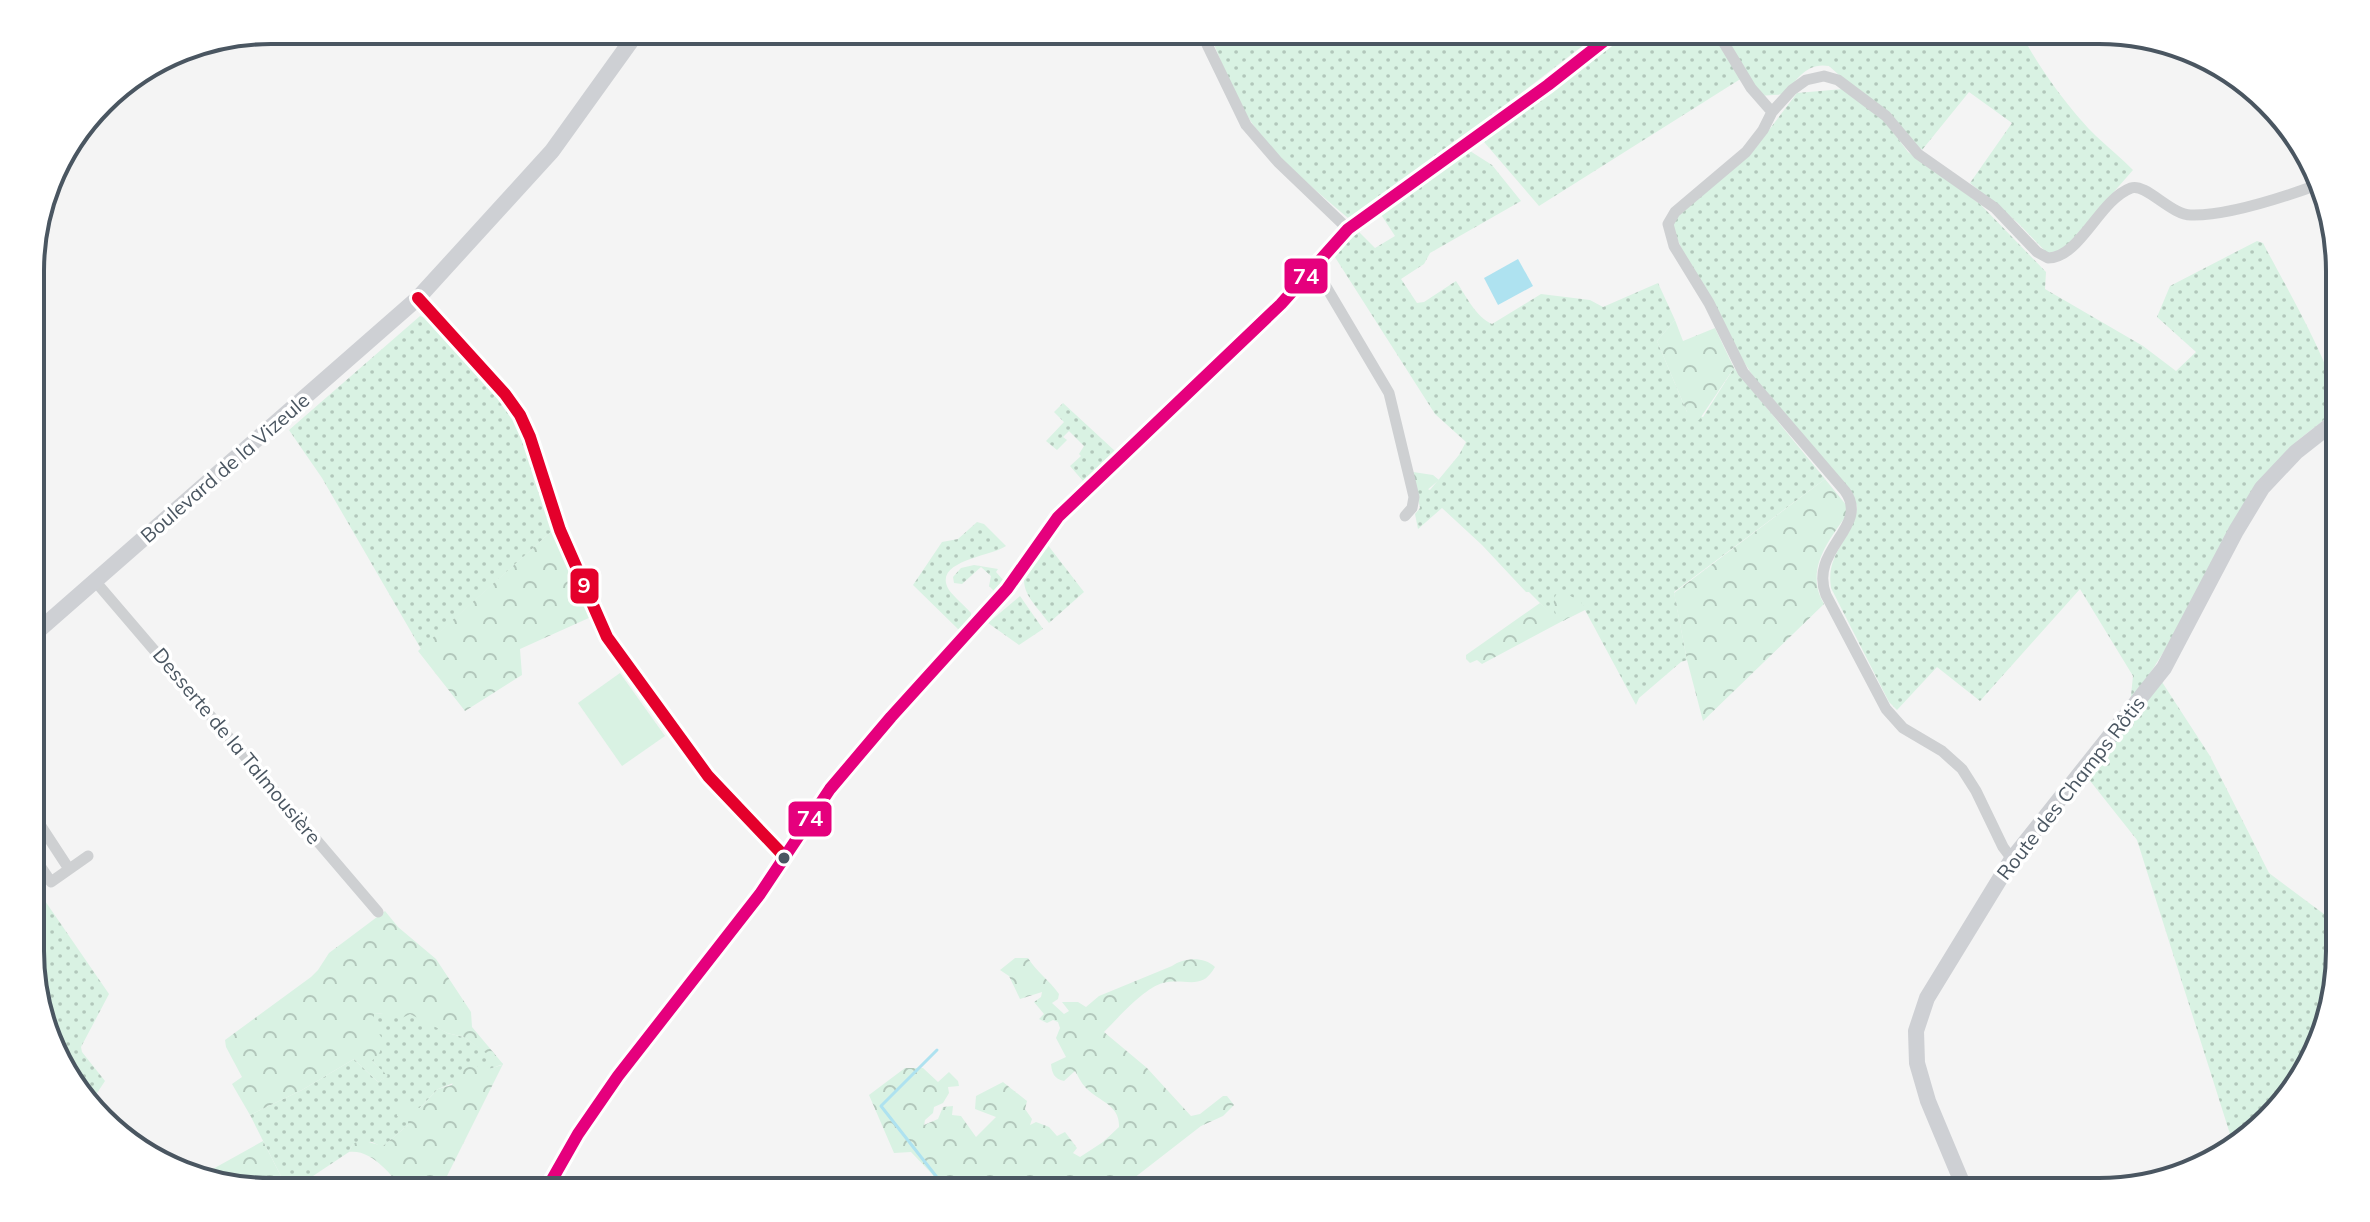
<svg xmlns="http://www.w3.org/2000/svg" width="2370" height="1222" viewBox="0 0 2370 1222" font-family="Mulish,sans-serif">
<defs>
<pattern id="grass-dots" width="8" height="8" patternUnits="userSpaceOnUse" patternTransform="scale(2)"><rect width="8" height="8" fill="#d9f2e3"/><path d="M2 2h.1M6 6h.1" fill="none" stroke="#b2c7bb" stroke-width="1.8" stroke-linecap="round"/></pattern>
<pattern id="forest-crowns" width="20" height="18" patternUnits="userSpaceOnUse" patternTransform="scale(2)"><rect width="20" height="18" fill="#d9f2e3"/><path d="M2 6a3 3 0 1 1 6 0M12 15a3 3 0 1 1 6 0" fill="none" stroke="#b2c7bb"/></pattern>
</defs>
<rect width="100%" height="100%" fill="#f4f4f4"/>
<path fill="url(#grass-dots)" d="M1001,30H1044L1010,44Z
M1208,30H1603L1484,122L1348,218C1310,185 1264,149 1241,105C1228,81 1219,55 1208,30Z
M1628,30H1712L1742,78L1539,206L1484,142Z
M1721,30H2020C2033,61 2072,113 2096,136C2109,148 2121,158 2133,170L2063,250L2047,253L2018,223L1970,183L2012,123L1969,92L1922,150L1829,66C1807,62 1797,79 1785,94L1759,96Z
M1843,89L1885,121L1908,152L1980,204L2046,272L2045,289L2143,346L2176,371L2196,352L2157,317L2170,286L2257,241L2263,243C2281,278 2338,375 2338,409L2297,441L2130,705L2133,676L2080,589L1980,701L1937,667L1897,710L1889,702L1831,588C1825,550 1856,538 1857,505L1849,491L1755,379L1740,356L1683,252L1673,229V220L1750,155L1797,93Z
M1470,151L1492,165L1521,201L1430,253L1424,264L1401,279L1417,303L1424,302L1456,281C1466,296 1476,317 1492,324L1541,294L1590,300L1603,307L1658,283L1675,320L1657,341L1687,412L1703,417L1734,368L1825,479L1674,592L1687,660L1681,662L1639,698L1636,705L1585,610L1563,621L1552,615L1529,592H1526L1482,545L1442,508L1418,529L1415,514L1420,508L1415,484L1430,490L1459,455L1466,442L1435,414L1333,254L1359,232L1375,248L1395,236L1380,213Z
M420,316L428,319L515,416L552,531L421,649L322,478L289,430Z
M1063,403L1115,451L1083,481L1070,466L1081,456L1079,454L1084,446L1069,431L1063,437L1067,440L1057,450L1046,441L1064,422L1054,412Z
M977,522L984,524L1006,546C992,556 931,561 949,590C955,598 964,605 971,613V620L960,631L913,585L942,542L958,539Z
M1047,544L1084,592L1049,623C1034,602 1014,588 1030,563C1035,556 1041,548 1047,544Z
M974,565L998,569L996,572L1004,581L995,592L989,586L991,576L981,567L962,584L954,583L953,577L961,568Z
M1020,596L1043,629L1019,645L988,623Z
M2162,682L2210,756L2269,873L2340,926V952L2315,1058L2233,1152L2216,1157L2225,1148L2230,1134L2137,840L2087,777Z
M32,882L109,994L81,1047L82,1052L105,1081L95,1096L101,1115L79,1097L32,983Z
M383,1013L410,1014L423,1019L447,1033L464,1037L503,1064L438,1089L408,1120V1125L382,1147L372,1142L353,1144L349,1152L289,1192L250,1115L302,1090L354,1059L378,1082L387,1076L372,1061L373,1014Z"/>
<path fill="url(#forest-crowns)" d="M243,36C209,55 173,65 135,76L179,48Z
M1675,320L1683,341L1715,328L1734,368L1699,420L1693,421L1687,412L1657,341Z
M1413,472L1433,475L1439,480L1426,491L1415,484Z
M1825,479L1847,506L1848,513C1829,540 1804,570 1824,604L1703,721L1687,660L1674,593Z
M552,531L591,617L520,649L522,675L465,711L418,651Z
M1560,590L1581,602L1585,609L1482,664L1477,660L1470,663L1466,659V655L1540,603L1552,614H1556C1553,606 1552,597 1560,590Z
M385,911L398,927L436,959L471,1012L472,1027L503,1064L439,1192H406C391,1176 373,1149 349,1152L353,1144L361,1140L383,1146L408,1125V1120L397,1116L398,1105L420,1108L438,1089L452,1085L456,1072L475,1064L482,1071L502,1065L464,1037L447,1033L410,1014L400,1019L383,1013L374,1014V1027L382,1038L380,1052L372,1061L388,1076L378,1082L354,1059L302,1090L250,1115L232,1084L242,1077L226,1047L225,1040L311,977L318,970L329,953Z
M1015,958H1028C1036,971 1049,980 1059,994L1058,999L1052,1003L1064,1014L1069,1011L1062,1002H1078L1086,1007L1099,996L1172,966C1184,958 1203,956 1215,967C1201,992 1185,977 1163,983C1144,988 1118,1018 1104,1032L1147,1068L1191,1116L1200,1114L1223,1096H1227L1234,1105L1223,1116L1201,1126L1116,1192H933V1175L911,1152L894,1153L869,1095L905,1068H923L938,1082L949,1072L958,1081L959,1086L948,1087L949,1093L943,1103L934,1107L933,1113L925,1120L924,1125L938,1119L943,1107L953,1106L952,1115L961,1116L976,1137L996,1117L975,1109L976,1096L1003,1082L1027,1101L1025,1109L1032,1119L1030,1125L1036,1122L1049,1127L1057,1136L1065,1132L1077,1148L1073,1153L1080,1157L1103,1142L1119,1127C1120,1105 1100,1102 1086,1088C1081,1083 1078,1076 1075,1071L1064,1081C1054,1079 1052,1073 1051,1064L1066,1057L1056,1038L1060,1028L1058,1022L1053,1020L1047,1023L1039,1019L1044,1014L1034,1002L1041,997L1042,992L1020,999L1009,976L1000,970Z
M263,1141L289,1192H271L216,1179L211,1170Z"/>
<path fill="#d9f2e3" d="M620,673L665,736L622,766L578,703Z"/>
<path fill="#aee2f0" d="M1518,259L1533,286L1498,305L1484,278Z"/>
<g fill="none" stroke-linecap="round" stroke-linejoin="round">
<path stroke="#aee2f0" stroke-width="3" d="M937,1050L881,1106L943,1185L945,1192"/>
<path stroke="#ced0d2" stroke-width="11" d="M1200,30L1246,125L1278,162L1348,229
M1716,30L1751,88L1772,112
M1315,268L1389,393L1414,497L1412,508L1405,516
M418,298L505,394L520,415L530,437L560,530L607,637L708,776L784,856
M95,581L378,912
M32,819L35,817L69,869
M32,854L51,882L88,856
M2012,859L2003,847L1976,791L1962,769L1942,751L1903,728L1886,709L1826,595C1808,549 1871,527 1845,491L1743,372L1709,303L1674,246L1668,224L1675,212L1746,152L1763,130L1772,112L1792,90L1806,80L1824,76L1838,80L1886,116L1918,154L1995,208L2037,252L2048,258C2080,258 2099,200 2131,188C2146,183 2171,215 2191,215C2226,216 2284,197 2317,185
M545,1192L578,1134L618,1076L760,894L830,789L891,717L1007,589L1058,517L1281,304L1348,229L1548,85L1618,30"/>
<path stroke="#ced0d4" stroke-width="16" d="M31,637L418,298L552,151L639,30
M1966,1192L1928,1101L1917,1063L1916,1031L1927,998L2012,859L2164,668L2236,531L2262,488L2296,452L2338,419"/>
<defs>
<path id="bus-1" d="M418,298L505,394L520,415L530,437L560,530L607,637L708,776L784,856"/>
<path id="bus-2" d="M545,1192L578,1134L618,1076L760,894L830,789L891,717L1007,589L1058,517L1281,304L1348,229L1548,85L1618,30"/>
</defs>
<use href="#bus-1" stroke="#fff" stroke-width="18"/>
<use href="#bus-2" stroke="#fff" stroke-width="18"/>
<use href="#bus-1" stroke="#e4002b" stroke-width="12"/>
<use href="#bus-2" stroke="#e5007d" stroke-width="12"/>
</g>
<circle fill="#4a5661" stroke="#fff" stroke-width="3" cx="784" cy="858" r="7"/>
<g text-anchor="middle" stroke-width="7" stroke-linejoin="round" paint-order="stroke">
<g font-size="20" fill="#4a5661" stroke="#fff">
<text transform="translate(225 468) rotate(-41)" y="7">Boulevard de la Vizeule</text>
<text transform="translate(237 746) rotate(50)" y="7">Desserte de la Talmousière</text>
<text transform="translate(2071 788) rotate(-52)" y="7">Route des Champs Rôtis</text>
</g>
</g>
<path d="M0 0H2370V1222H0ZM271 44H2099A227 227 0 0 1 2326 271V951A227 227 0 0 1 2099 1178H271A227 227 0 0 1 44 951V271A227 227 0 0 1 271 44Z" fill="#fff" fill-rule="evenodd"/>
<path fill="none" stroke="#4a5661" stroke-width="4" d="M271 44H2099A227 227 0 0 1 2326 271V951A227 227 0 0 1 2099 1178H271A227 227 0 0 1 44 951V271A227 227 0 0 1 271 44Z"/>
<g stroke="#fff" stroke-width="3">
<rect x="1283" y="257" width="46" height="38" rx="8" fill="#e5007d"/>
<rect x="569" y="567" width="31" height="38" rx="8" fill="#e4002b"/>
<rect x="787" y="800" width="46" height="38" rx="8" fill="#e5007d"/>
</g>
<g font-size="22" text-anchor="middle" font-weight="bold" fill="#fff">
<text x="1306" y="284">74</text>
<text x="584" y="593">9</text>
<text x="810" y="826">74</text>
</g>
</svg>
